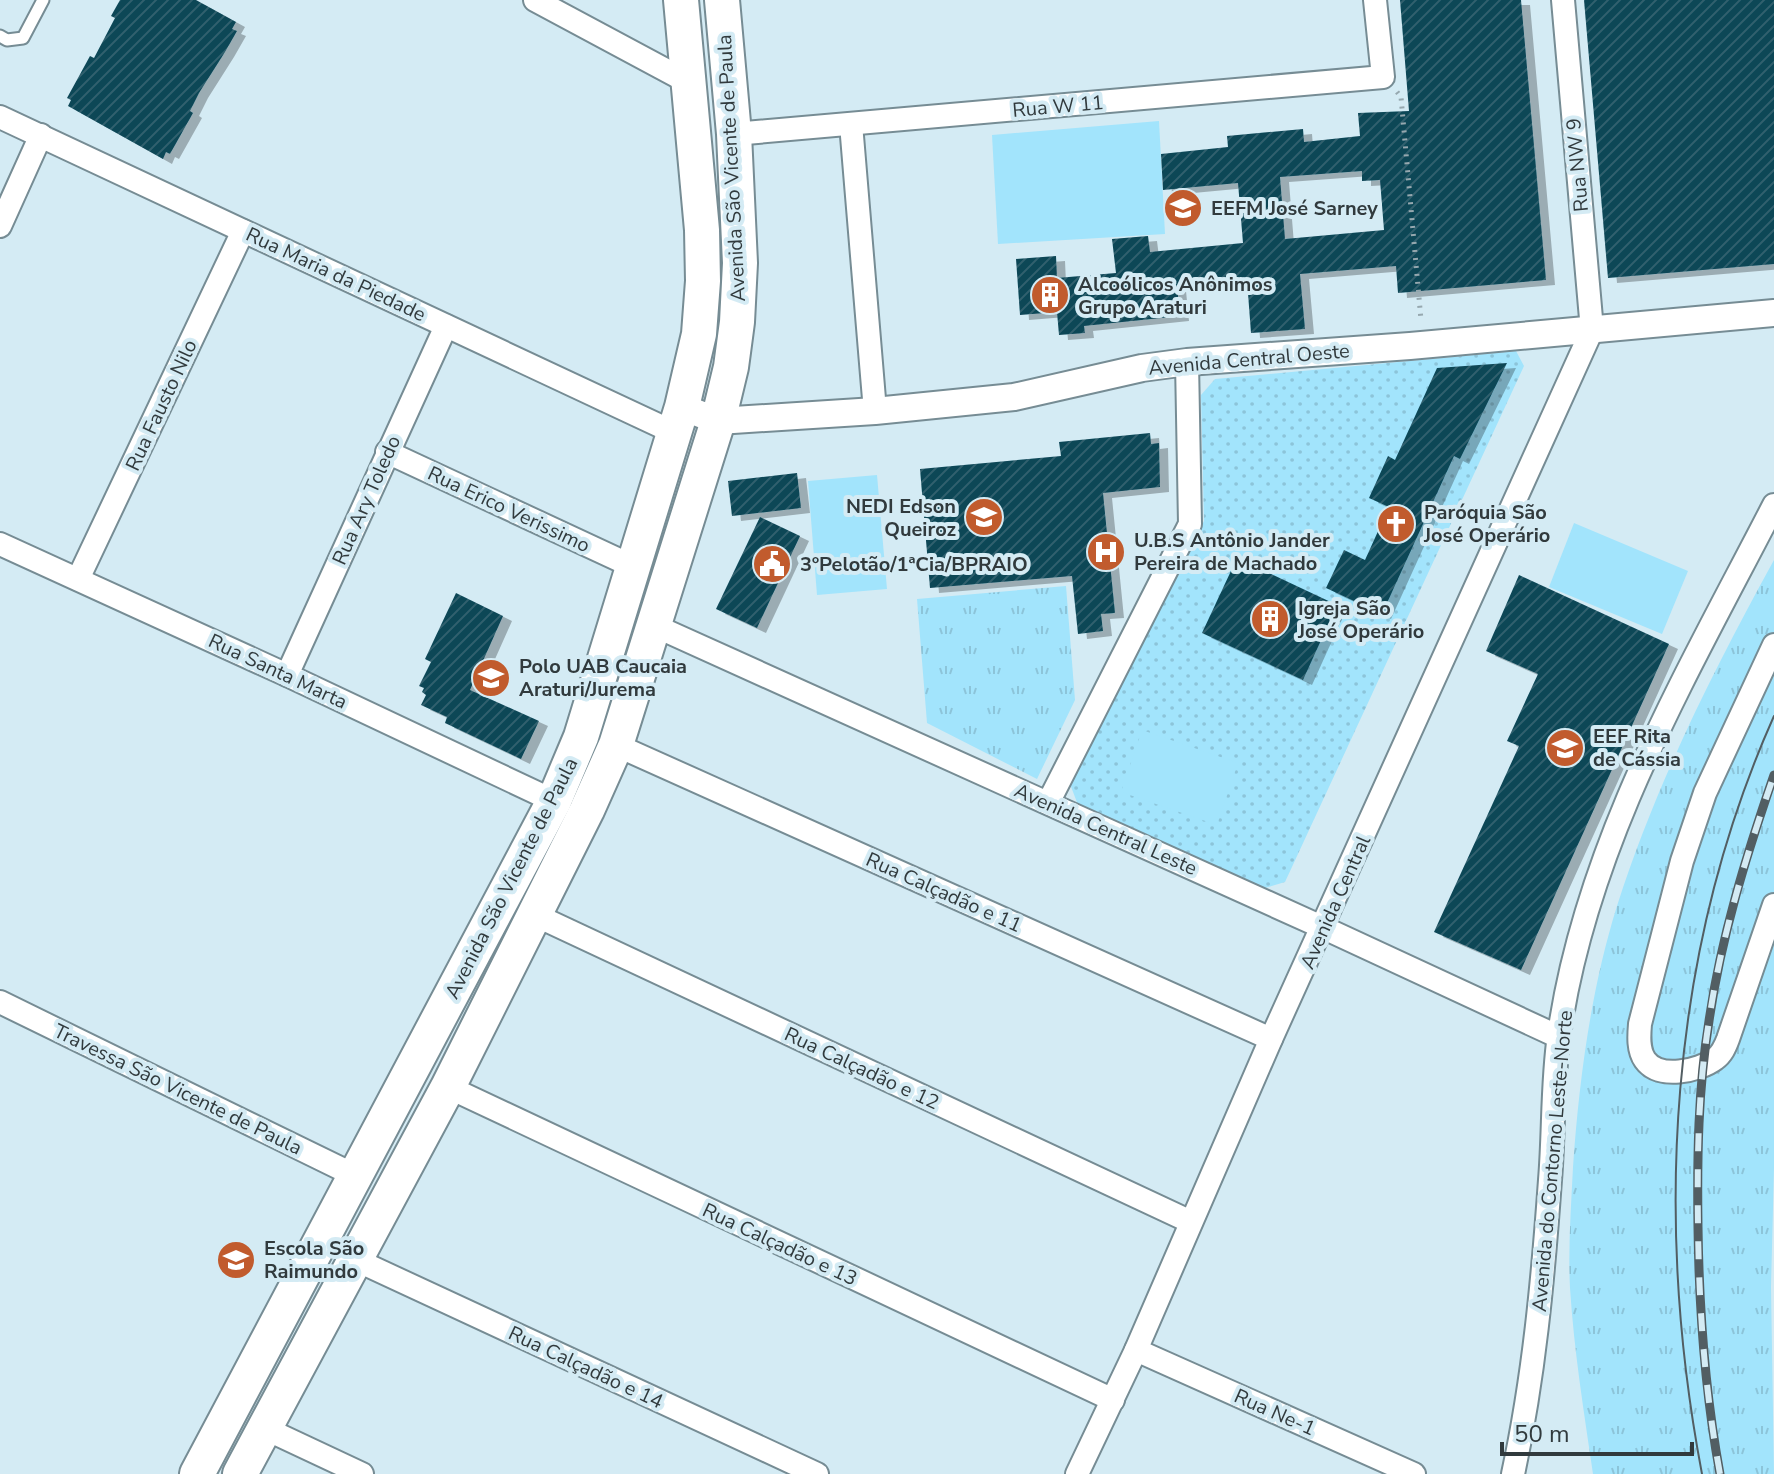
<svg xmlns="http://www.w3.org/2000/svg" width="1774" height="1474" font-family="'Nunito Sans',sans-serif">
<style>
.grass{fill:url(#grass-tufts)}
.park{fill:url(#park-dots)}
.garden{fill:#a2e4fc}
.building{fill:url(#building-hatch);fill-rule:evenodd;filter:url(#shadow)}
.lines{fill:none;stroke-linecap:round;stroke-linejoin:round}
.service-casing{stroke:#768c94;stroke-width:15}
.minor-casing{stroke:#768c94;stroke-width:26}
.tertiary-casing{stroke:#768c94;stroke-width:30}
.primary-casing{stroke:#768c94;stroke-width:38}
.path{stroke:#96a8af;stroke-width:5;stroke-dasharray:2 6;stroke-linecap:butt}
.service{stroke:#fff;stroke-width:11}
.minor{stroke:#fff;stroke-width:22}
.tertiary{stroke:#fff;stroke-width:26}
.primary{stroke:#fff;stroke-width:34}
.tram{stroke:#525e63;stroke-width:2}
.rail-casing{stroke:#525e63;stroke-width:9}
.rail{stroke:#d4ebf4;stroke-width:6;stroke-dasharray:18;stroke-linecap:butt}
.labels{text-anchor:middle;stroke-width:8;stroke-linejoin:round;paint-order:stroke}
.street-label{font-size:20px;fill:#313a3d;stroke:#d4ebf4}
.poi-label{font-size:20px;font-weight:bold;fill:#313a3d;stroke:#d4ebf4;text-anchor:start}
</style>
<defs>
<pattern id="grass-tufts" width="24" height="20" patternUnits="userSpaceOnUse" patternTransform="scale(2)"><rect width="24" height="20" fill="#a2e4fc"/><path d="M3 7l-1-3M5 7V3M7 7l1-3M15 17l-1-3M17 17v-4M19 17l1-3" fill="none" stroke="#8cc4d9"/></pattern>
<pattern id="park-dots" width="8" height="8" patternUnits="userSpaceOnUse" patternTransform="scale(2)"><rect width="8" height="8" fill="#a2e4fc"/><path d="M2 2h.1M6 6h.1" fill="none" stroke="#8cc4d9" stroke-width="1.8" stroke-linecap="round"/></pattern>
<pattern id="building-hatch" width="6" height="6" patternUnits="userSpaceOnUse" patternTransform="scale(2)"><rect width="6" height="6" fill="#0c4657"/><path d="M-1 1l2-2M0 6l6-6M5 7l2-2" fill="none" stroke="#305f6d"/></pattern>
<filter id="shadow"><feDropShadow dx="9" dy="5" stdDeviation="0" flood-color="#0004"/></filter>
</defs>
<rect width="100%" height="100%" fill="#d4ebf4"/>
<!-- grass -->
<g class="grass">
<path d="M1774 560V1168L1771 1287 1774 1474H1593C1584 1412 1574 1351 1570 1288 1568 1248 1571 1208 1573 1167 1579 1080 1591 989 1617 906 1656 784 1713 671 1774 560Z"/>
<polygon points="1066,586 1075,700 1037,779 927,723 917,599"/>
</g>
<!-- park -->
<polygon class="park" points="1516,351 1524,366 1285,882 1265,888 1078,805 1070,784 1204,521 1201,395 1215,379"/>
<!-- garden -->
<g class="garden">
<polygon points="1159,121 1165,234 998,244 992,135"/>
<polygon points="877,475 887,589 817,595 808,481"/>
<polygon points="1574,523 1688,571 1662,634 1549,587"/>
<polygon points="1142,730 1238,763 1217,825 1121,792"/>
</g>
<!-- building -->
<g class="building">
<polygon points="120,0 196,0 236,22 232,29 237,31 225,52 199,93 190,111 193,113 170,154 166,152 163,159 68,106 71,100 67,98 90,56 94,58 115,18 111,16"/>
<path d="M1400 0H1521L1546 280 1398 293 1396 266 1300 274 1305 329 1251 333 1247 280 1177 286 1180 316 1084 326 1085 333 1059 335 1057 312 1020 315 1016 259 1056 256 1057 278 1116 273 1112 239 1148 236 1150 252 1243 243 1238 183 1163 190 1161 154 1228 147 1227 136 1303 129 1304 142 1360 136 1358 113 1409 111ZM1362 171V181L1380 180 1384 230 1285 239 1280 177Z"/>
<polygon points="1584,0 1774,0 1774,264 1608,278"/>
<polygon points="1507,363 1460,459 1454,456 1382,614 1326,588 1344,550 1365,560 1389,507 1369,498 1388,456 1395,460 1437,368"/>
<polygon points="1150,433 1151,444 1159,443 1160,487 1103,493 1115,613 1101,614 1103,631 1078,634 1072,576 930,588 920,469 1061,456 1059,442"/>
<polygon points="797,473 801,508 732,516 728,481"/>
<polygon points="760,517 800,536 757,628 716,609"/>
<polygon points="1237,558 1337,605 1303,680 1202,633"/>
<polygon points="1519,575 1669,644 1521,970 1434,932 1519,746 1507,741 1538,674 1486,651"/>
<polygon points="456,593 503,616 470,690 539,721 521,759 445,723 447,717 421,705 426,695 422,692 424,688 419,686 431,662 425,659"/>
</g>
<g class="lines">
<!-- service casing -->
<g class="service-casing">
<polyline id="service" points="0,36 7,40 23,38 43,0"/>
</g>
<!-- minor casing -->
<g class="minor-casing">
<g id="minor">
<polyline points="535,0 688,82"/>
<polyline points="0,117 673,432"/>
<polyline points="851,124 875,411"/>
<polyline points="734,134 1383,77 1375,0"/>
<polyline points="0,226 41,135"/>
<polyline points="387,452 632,566"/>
<polyline points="0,544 287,675 554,801"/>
<polyline points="78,579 243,231"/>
<polyline points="653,625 1324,928 1559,1037"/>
<path d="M1774 645 1705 793 1682 861 1640 1024C1639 1036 1638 1050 1645 1060 1659 1080 1699 1071 1715 1059 1722 1054 1725 1047 1728 1039L1774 905"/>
<polyline points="287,675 446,326"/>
<polyline points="616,745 1271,1039"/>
<polyline points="1048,803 1190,524 1187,362"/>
<polyline points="533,914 1191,1222"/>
<polyline points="0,1002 356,1176"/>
<polyline points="448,1087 1113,1400"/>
<polyline points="354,1259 817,1474"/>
<polyline points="1136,1350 1414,1474"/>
<polyline points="264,1428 362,1474"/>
<polyline points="1077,1474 1136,1350 1271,1039 1592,330 1563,0"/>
<path d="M1513 1474C1534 1377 1543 1279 1550 1180 1554 1132 1552 1083 1559 1035 1586 844 1687 674 1774 505"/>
</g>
</g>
<!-- tertiary casing -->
<g class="tertiary-casing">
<polyline id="tertiary" points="682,407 718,421 875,411 1014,397 1142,368 1187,362 1410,346 1774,313"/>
</g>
<!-- primary casing -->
<g class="primary-casing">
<g id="primary">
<polyline points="197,1474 554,801 581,737 682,407 699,334 703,281 702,230 681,0"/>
<polyline points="240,1474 448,1087 587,810 616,745 718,421 731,367 737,322 740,263 734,134 722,0"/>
</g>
</g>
<!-- path -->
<polyline class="path" points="1397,92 1401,97 1421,320"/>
<!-- service -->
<use href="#service" class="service"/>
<!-- minor -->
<use href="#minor" class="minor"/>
<!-- tertiary -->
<use href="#tertiary" class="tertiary"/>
<!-- primary -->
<use href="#primary" class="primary"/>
<!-- tram -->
<path class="tram" d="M1702 1474C1654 1221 1668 953 1774 716"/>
<!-- rail casing -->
<g class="rail-casing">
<path id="rail" d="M1720 1474C1705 1392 1699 1310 1698 1227 1697 1158 1698 1089 1709 1021 1721 937 1746 856 1774 775"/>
</g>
<!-- rail -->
<use href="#rail" class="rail"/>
</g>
<!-- icons -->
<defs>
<g id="school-disc" transform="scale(2)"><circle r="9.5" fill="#c15b2d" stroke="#d4ebf4"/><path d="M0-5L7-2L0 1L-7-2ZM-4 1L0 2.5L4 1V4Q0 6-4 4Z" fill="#fff"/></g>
<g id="building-disc" transform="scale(2)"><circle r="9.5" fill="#c15b2d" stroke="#d4ebf4"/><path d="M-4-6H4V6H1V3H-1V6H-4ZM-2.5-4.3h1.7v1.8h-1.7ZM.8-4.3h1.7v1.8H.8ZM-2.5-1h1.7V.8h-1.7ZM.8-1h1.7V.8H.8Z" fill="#fff"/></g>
<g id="church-disc" transform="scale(2)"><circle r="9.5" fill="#c15b2d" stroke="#d4ebf4"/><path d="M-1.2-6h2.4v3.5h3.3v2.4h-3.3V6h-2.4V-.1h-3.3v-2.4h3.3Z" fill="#fff"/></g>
<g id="hospital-disc" transform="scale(2)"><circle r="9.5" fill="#c15b2d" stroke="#d4ebf4"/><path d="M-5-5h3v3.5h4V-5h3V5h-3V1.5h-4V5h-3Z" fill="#fff"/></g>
<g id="civic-disc" transform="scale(2)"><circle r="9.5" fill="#c15b2d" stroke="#d4ebf4"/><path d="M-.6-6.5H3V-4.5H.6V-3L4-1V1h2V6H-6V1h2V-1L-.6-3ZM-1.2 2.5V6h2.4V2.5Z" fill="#fff"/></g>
<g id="university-disc" transform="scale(2)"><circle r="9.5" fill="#c15b2d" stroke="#d4ebf4"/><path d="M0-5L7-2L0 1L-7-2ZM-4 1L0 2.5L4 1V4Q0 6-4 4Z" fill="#fff"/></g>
</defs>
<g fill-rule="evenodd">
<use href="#school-disc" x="1183" y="208"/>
<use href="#building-disc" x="1050" y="295"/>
<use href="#school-disc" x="984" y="517"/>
<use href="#church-disc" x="1396" y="524"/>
<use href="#hospital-disc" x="1106" y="552"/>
<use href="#civic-disc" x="772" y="564"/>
<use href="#building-disc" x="1270" y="619"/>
<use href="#university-disc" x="491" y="678"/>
<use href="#school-disc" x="1565" y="748"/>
<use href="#school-disc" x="236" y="1260"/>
</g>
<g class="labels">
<!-- street labels -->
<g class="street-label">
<text transform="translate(1058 106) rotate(-5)" y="7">Rua W 11</text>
<text transform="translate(1577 165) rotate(-95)" y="7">Rua NW 9</text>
<text transform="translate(731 168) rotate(-93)" y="7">Avenida São Vicente de Paula</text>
<text transform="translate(336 274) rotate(25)" y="7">Rua Maria da Piedade</text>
<text transform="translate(1249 359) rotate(-5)" y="7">Avenida Central Oeste</text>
<text transform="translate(161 405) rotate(-65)" y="7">Rua Fausto Nilo</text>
<text transform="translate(366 500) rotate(-66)" y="7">Rua Ary Toledo</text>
<text transform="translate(509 509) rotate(25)" y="7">Rua Erico Verissimo</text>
<text transform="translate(278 671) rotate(25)" y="7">Rua Santa Marta</text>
<text transform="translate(1106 829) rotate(24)" y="7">Avenida Central Leste</text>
<text transform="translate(511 878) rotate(-63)" y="7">Avenida São Vicente de Paula</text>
<text transform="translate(944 892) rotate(24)" y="7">Rua Calçadão e 11</text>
<text transform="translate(1335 902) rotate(-66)" y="7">Avenida Central</text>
<text transform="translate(862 1068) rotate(25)" y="7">Rua Calçadão e 12</text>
<text transform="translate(178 1089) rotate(26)" y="7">Travessa São Vicente de Paula</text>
<text transform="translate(1552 1161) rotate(-85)" y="7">Avenida do Contorno Leste-Norte</text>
<text transform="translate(780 1244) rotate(25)" y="7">Rua Calçadão e 13</text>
<text transform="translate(586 1367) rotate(25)" y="7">Rua Calçadão e 14</text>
<text transform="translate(1275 1412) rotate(24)" y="7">Rua Ne-1</text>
</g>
<!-- poi labels -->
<g class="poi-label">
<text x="1211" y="215">EEFM José Sarney</text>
<text x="1078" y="291">Alcoólicos Anônimos<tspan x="1078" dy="23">Grupo Araturi</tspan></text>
<text x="956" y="513" text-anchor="end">NEDI Edson<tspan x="956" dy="23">Queiroz</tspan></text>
<text x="1424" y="519">Paróquia São<tspan x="1424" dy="23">José Operário</tspan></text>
<text x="1134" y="547">U.B.S Antônio Jander<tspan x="1134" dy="23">Pereira de Machado</tspan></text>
<text x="800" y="571">3ºPelotão/1ªCia/BPRAIO</text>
<text x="1298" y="615">Igreja São<tspan x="1298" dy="23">José Operário</tspan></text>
<text x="519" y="673">Polo UAB Caucaia<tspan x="519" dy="23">Araturi/Jurema</tspan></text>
<text x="1593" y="743">EEF Rita<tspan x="1593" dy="23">de Cássia</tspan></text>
<text x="264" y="1255">Escola São<tspan x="264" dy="23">Raimundo</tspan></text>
</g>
</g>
<!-- scale -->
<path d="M1502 1442v12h190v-12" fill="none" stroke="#313a3d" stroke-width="4"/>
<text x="1514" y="1442" font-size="24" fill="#313a3d" stroke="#d4ebf4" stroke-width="6" paint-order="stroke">50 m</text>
</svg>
